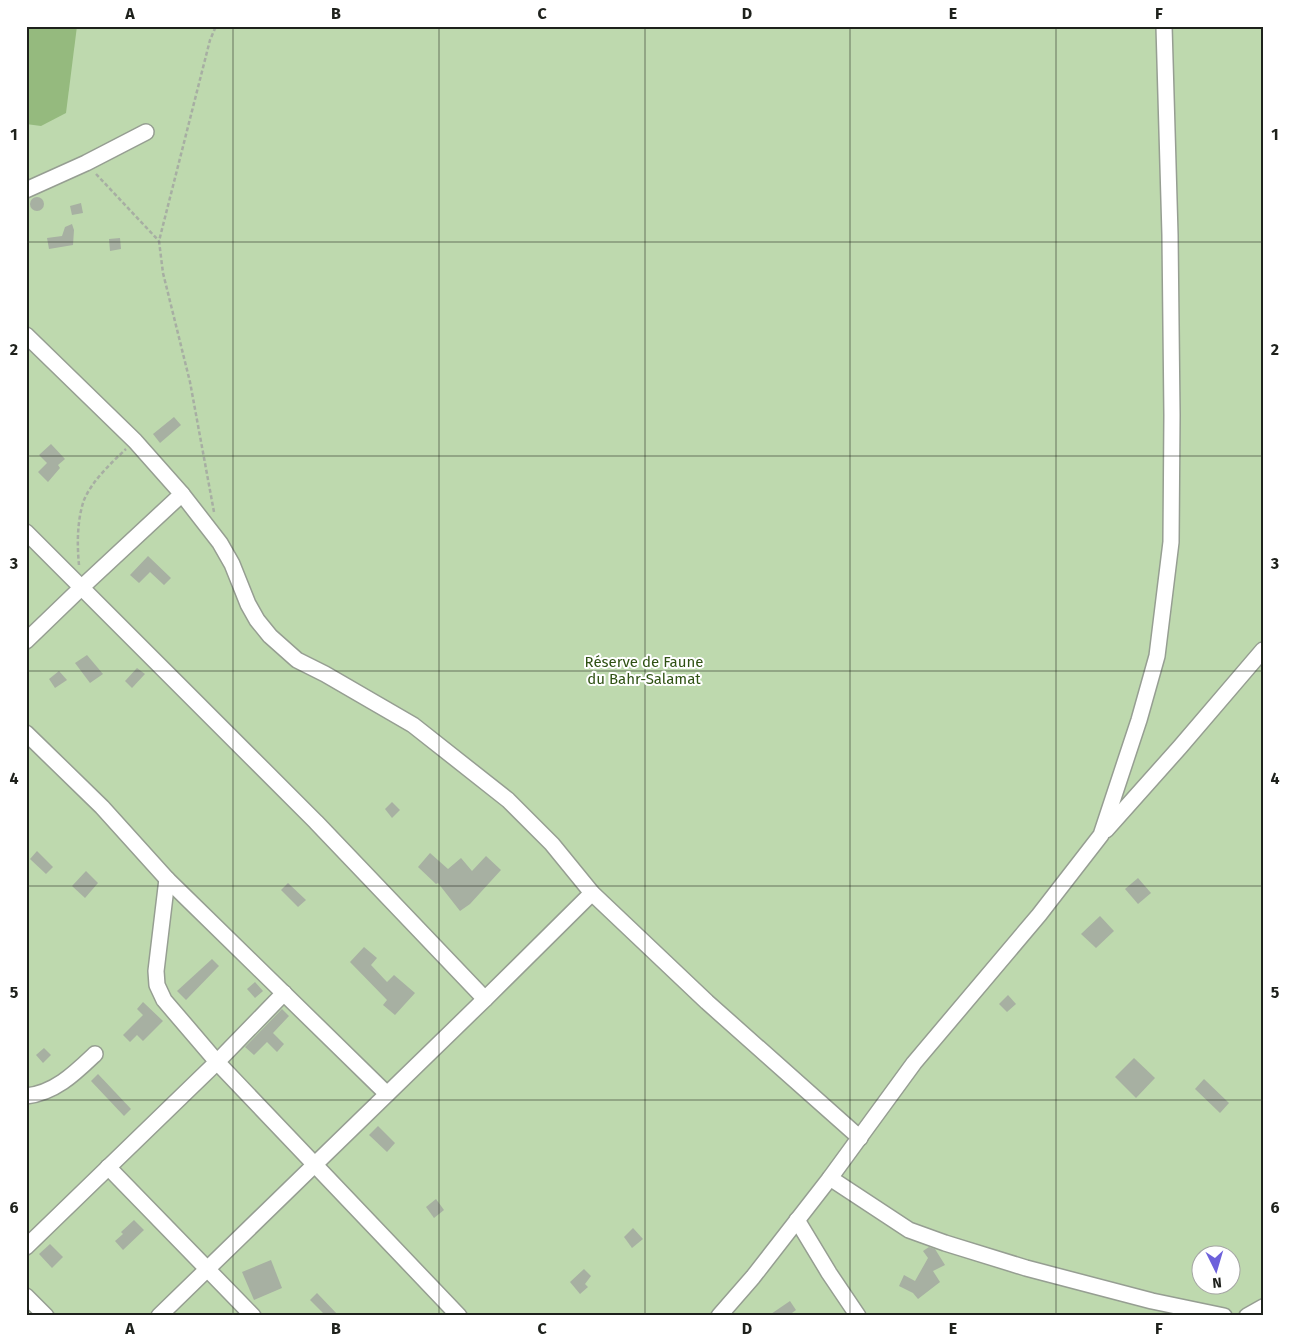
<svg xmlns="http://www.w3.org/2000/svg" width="1289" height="1342" font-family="'Fira Sans',sans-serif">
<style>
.green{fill:#bed9ae;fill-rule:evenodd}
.water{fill:#95ba7e}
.building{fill:#a7b0a2}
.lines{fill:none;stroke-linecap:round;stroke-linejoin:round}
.minor-casing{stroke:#969e92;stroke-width:18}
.path{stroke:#a7aea3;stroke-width:2.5;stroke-dasharray:4 2.5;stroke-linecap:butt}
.minor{stroke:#fff;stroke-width:15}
.grid{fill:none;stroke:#1e211c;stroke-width:1;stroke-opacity:0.55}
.labels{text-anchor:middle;stroke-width:4;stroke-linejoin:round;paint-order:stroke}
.park-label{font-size:15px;fill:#2f5113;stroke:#fff}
.neatline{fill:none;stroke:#1e211c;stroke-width:2}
.grid-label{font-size:16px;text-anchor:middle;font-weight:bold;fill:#1e211c}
</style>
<rect width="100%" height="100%" fill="#e2ebdd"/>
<!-- green -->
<path class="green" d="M26 26H1263V1316H26ZM1202 1254H1232V1284H1202Z"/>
<!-- water -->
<polygon class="water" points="26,26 77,26 66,113 41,126 26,124"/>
<!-- building -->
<g class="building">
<circle cx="37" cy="204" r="7"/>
<polygon points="81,203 83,213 72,215 70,206"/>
<polygon points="72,224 74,230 73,245 49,249 47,238 62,236 65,227"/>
<polygon points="120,238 121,249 110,251 109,239"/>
<polygon points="174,417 181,425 160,443 153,434"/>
<polygon points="51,444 65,459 58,465 60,468 48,482 38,472 47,463 39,455"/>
<polygon points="148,556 171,578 164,585 150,572 139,583 130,575"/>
<polygon points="87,655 103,674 90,683 75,663"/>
<polygon points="137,668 145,674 132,688 125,681"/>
<polygon points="59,671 67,680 55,688 49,679"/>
<polygon points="392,802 400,810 392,818 385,809"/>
<polygon points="37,851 53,867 46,874 30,859"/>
<polygon points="430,853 448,869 461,858 472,871 486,856 501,870 470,904 460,911 438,883 436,884 418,867"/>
<polygon points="86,871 98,883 85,898 72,886"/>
<polygon points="1138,878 1151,893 1138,904 1125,889"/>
<polygon points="288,883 306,900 298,907 281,890"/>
<polygon points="1100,916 1114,931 1096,948 1081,934"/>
<polygon points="364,947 377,958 371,965 387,982 394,975 415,993 395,1015 383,1005 387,1000 350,962"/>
<polygon points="212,959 219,966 186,1000 177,991"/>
<polygon points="255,982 263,991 255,998 247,989"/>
<polygon points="1008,995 1016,1004 1007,1012 999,1004"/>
<polygon points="143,1002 163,1021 143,1041 137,1035 130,1042 123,1035 143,1015 137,1009"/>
<polygon points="282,1009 289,1016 273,1033 284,1044 277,1052 267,1042 254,1055 245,1047"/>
<polygon points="44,1048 51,1055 43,1063 36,1055"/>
<polygon points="1134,1058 1155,1078 1136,1098 1115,1077"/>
<polygon points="98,1074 131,1109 124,1116 91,1081"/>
<polygon points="1204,1079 1229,1103 1220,1113 1195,1089"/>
<polygon points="378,1126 395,1143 387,1152 369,1135"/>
<polygon points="436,1199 444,1210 434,1218 426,1207"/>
<polygon points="134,1220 144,1230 123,1250 115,1241 123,1234 121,1232"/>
<polygon points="633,1228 643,1239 632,1248 624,1237"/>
<polygon points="50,1244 63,1257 52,1268 39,1254"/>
<polygon points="929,1247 935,1249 945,1265 933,1271 940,1282 918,1299 913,1293 899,1286 904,1275 915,1281 928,1258 923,1251"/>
<polygon points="271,1260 282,1288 254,1300 242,1272"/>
<polygon points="584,1269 591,1276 585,1284 588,1287 580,1294 570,1282"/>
<polygon points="317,1293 339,1316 326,1316 310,1300"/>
<polygon points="790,1301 796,1310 788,1316 768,1316"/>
</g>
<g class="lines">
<!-- minor casing -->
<g class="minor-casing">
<g id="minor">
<polyline points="26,190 86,163 146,132"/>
<polyline points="26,335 135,441 182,494 82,587 26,641"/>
<polyline points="182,494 220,543 232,564 248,604 257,620 270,636 297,660 325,674 413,725 508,800 552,844 592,893 707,1002 860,1138"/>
<polyline points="26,532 316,822 485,999"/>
<polyline points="26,733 102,807 167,879 387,1094"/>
<polyline points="1106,830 1180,747 1263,650"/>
<polyline points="167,879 156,971 157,985 164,1000 217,1062 459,1316"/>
<path d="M26 1096C55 1093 75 1073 95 1054"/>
<polyline points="108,1167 253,1316"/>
<polyline points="830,1178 909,1230 945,1243 1026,1268 1152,1301 1224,1316"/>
<polyline points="797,1220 829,1273 858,1316"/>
<polyline points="26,1247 217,1062 284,993"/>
<polyline points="26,1296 46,1316"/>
<polyline points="159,1316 485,999 592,893"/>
<polyline points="719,1316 753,1277 830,1178 914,1063 1039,915 1101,835 1139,720 1157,656 1171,542 1172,415 1170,235 1164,26"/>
<polyline points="1247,1316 1263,1307"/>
</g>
</g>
<!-- path -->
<g class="path">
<polyline points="96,174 159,241"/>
<polyline points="214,512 190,382 163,273 159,241 210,40 216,26"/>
<path d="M79 565C77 545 77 520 84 500 92 481 111 463 126 449"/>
</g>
<!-- minor -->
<use href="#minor" class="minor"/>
</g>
<!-- grid -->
<path class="grid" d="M233 26V1316M439 26V1316M645 26V1316M850 26V1316M1056 26V1316M26 242H1263M26 456H1263M26 671H1263M26 886H1263M26 1100H1263"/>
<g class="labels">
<!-- park labels -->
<g class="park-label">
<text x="644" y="667">Réserve de Faune<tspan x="644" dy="17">du Bahr-Salamat</tspan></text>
</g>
</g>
<!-- border -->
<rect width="1289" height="1342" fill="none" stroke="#ffffff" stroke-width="55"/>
<!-- north arrow -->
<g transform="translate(1216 1270) rotate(175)"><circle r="24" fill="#ffffff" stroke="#a5a6a4"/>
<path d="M0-4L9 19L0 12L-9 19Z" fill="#6d61db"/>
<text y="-8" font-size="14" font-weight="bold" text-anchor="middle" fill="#1e211c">N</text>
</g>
<rect x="28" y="28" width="1234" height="1286" class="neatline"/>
<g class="grid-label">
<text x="130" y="19">A</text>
<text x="336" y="19">B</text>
<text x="542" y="19">C</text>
<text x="747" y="19">D</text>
<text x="953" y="19">E</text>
<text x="1159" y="19">F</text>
<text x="14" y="140">1</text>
<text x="1275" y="140">1</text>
<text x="14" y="355">2</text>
<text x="1275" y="355">2</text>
<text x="14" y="569">3</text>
<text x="1275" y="569">3</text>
<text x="14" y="784">4</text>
<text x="1275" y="784">4</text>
<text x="14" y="998">5</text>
<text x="1275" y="998">5</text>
<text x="14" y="1213">6</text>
<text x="1275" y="1213">6</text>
<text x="130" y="1334">A</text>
<text x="336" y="1334">B</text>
<text x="542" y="1334">C</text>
<text x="747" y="1334">D</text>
<text x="953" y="1334">E</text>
<text x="1159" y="1334">F</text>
</g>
</svg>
